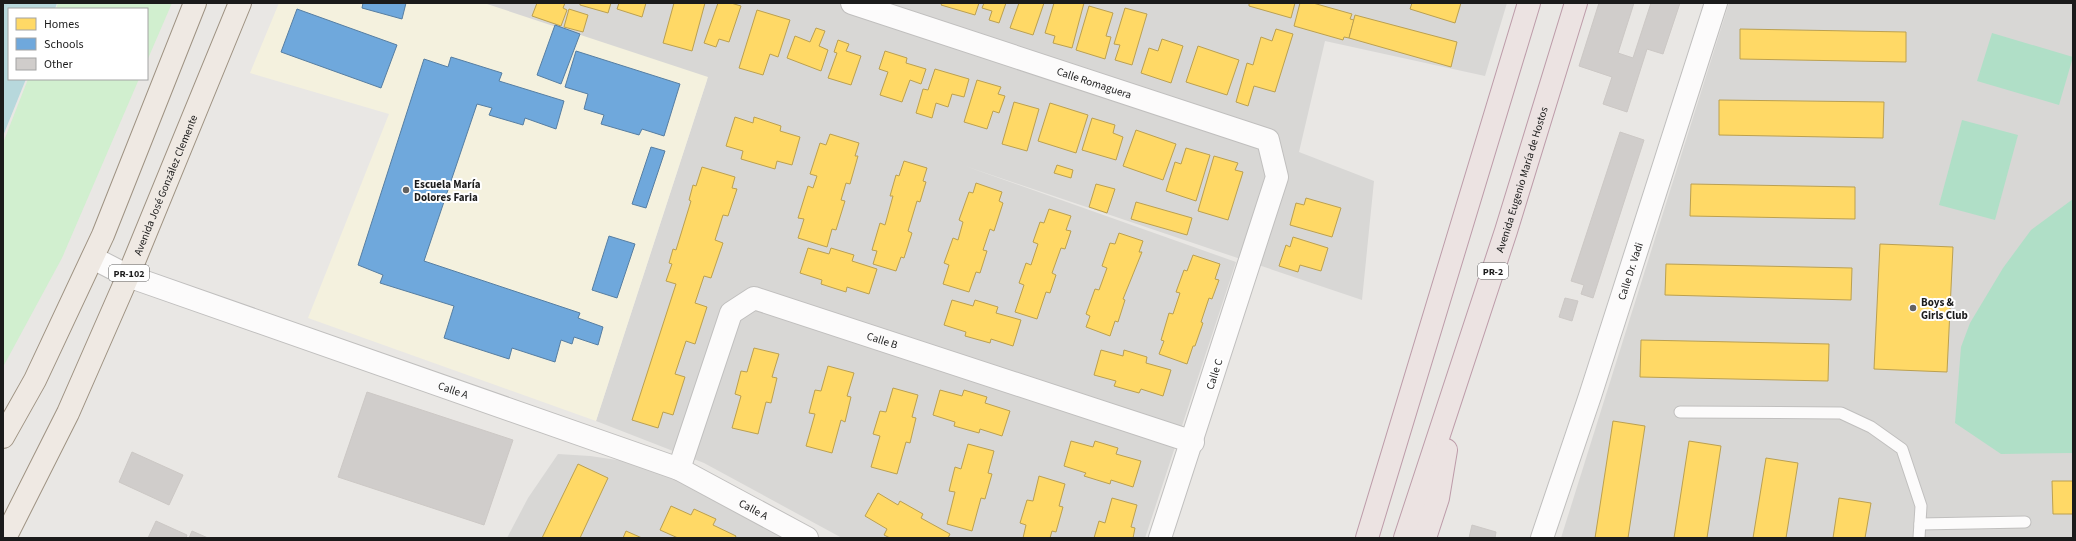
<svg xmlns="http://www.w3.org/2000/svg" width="2076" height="541" font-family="'Source Sans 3',sans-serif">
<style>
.residential{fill:#d8d7d5}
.education{fill:#f4f1de}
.park{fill:#d1efcf}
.pitch{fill:#b0dfc7}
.water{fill:#b7d8dc}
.homes{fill:#ffd966;stroke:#bba050}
.schools{fill:#6fa8dc;stroke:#567ea2}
.building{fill:#d0cdcb;stroke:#ccc8c5}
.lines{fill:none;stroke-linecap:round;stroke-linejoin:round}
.service-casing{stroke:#c0bfbe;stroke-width:13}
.minor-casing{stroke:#c0bfbe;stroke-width:24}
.primary-casing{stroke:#9e9282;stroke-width:24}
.trunk-casing{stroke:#bd9ca9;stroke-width:24}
.service{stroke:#fcfbfb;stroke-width:11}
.minor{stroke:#fcfbfb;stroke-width:22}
.primary{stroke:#efe9e3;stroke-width:22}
.trunk{stroke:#ece3e2;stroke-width:22}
.poi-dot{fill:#636261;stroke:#fff;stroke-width:1.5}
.labels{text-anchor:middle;stroke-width:4;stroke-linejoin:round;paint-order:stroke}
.shield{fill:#fff;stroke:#5f5f5f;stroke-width:1}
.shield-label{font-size:10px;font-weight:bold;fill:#1b1b1b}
.street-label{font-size:11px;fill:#1b1b1b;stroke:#fff}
.poi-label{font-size:11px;font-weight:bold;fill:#1b1b1b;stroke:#fff;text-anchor:start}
</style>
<rect width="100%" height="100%" fill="#e9e7e4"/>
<!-- residential -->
<g class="residential">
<polygon points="480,3 1507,3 1485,76 1325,41 1299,152 1374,181 1362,300 965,166 1236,262 1145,538 842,538 704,463 596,421 707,80"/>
<polygon points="1729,3 2073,3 2073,538 1561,538"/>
<polygon points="558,454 590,456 679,469 791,538 507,538 528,498"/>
</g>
<!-- education -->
<polygon class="education" points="279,3 484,3 708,77 596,421 308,318 389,114 250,73"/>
<!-- park -->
<g class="park">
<polygon points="58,3 172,3 147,61 147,9 56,9"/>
<polygon points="28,79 139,79 62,258 3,367 3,143"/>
</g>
<!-- pitch -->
<g class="pitch">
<polygon points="1992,33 2073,57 2059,105 1977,81"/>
<polygon points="1962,120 2018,135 1995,220 1939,205"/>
<polygon points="2073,199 2073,453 2001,454 1955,423 1961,347 1970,323 2003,268 2031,230"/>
</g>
<!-- water -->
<polygon class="water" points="3,3 57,3 55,9 9,9 9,79 26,79 3,136"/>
<!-- homes -->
<g class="homes">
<polygon points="537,3 565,3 563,8 567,10 561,26 532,16"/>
<polygon points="580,3 611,3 608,13 580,5"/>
<polygon points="619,3 646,3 642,17 617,9"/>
<polygon points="674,3 705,3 692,51 663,43"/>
<polygon points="718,3 731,3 741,6 729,42 719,39 716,47 704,43"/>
<polygon points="942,3 979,3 975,15 941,5"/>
<polygon points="984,3 1006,3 999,23 989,20 992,11 982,8"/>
<polygon points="1019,3 1044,3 1033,35 1010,28"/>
<polygon points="1054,3 1084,3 1072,48 1053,43 1055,36 1045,33"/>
<polygon points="1249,3 1295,3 1291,18 1249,6"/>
<polygon points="1300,3 1313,3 1352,14 1350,19 1354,20 1349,38 1344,37 1343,40 1294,26"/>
<polygon points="1412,3 1461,3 1455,23 1410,9"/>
<polygon points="1089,6 1113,13 1106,36 1111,37 1105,59 1076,50"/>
<polygon points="1125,8 1147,14 1132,65 1115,60 1120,45 1114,44"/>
<polygon points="569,9 588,15 583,32 564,27"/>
<polygon points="757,10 790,20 778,57 770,54 763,75 739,68"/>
<polygon points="1355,15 1457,42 1451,67 1349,38"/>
<polygon points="816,28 825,31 819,46 828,50 821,71 787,58 795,36 810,42"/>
<polygon points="1276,29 1293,34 1275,92 1254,86 1248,106 1236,102 1247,63 1253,65 1261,37 1272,41"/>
<polygon points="1740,29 1906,32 1906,62 1740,59"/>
<polygon points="1162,39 1183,46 1171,83 1141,73 1149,48 1158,51"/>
<polygon points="838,40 849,44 846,51 861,56 851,85 828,78 837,53 834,52"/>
<polygon points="1198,46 1239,60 1227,95 1186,82"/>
<polygon points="885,51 907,58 906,63 926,69 921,84 910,80 902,102 880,95 888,72 879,69"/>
<polygon points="935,69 969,79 964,97 952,94 948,107 936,103 932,118 916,113 923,89 928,90"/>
<polygon points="977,80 1001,87 998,94 1005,96 999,113 993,111 987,129 964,122"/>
<polygon points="1719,100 1884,102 1883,138 1719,135"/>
<polygon points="1014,102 1039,109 1027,151 1002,144"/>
<polygon points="1050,103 1088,115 1076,153 1038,141"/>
<polygon points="735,117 753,123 754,117 781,126 780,131 800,137 792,165 777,161 775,169 741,159 743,151 726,146"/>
<polygon points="1092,118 1115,125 1113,133 1123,137 1116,160 1082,150"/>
<polygon points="1136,130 1176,144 1163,180 1123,166"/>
<polygon points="830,134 859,143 855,156 858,156 850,184 846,183 841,200 845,201 836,230 832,229 827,247 798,238 804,219 798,218 808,186 813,188 817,176 810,174 820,143 826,145"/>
<polygon points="1186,148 1210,155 1196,201 1166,191 1175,162 1181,164"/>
<polygon points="1214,156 1238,163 1235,170 1243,172 1228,220 1198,211"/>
<polygon points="904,161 927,168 923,181 926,182 920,202 917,201 908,231 912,233 904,258 901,257 896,271 873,264 877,251 872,250 880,223 885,225 893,196 890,196 896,175 899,176"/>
<polygon points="1057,165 1073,170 1071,178 1054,173"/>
<polygon points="702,167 735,177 732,188 737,189 728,216 723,215 715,240 723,243 711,278 704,276 695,303 707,307 695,344 686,341 675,374 685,377 673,415 663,412 658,428 632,420 676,284 666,281 672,264 669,263 673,249 676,250 691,201 689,200 693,185 696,186"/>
<polygon points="976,183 1002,192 999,201 1003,203 994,231 990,229 983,250 987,251 980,273 976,272 969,292 943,284 949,265 944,263 953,238 958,240 963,222 959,220 969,192 973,193"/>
<polygon points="1096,184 1115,189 1107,213 1089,207"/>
<polygon points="1691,184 1855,187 1855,219 1690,216"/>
<polygon points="1306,198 1341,208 1332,237 1290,225 1296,203 1304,205"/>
<polygon points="1136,202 1192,218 1187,235 1131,219"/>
<polygon points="1049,209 1071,216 1066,230 1071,231 1065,249 1061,248 1052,273 1056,275 1050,293 1046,292 1037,319 1015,312 1024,285 1019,283 1026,263 1031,265 1038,244 1033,242 1040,222 1044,223"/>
<polygon points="1119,233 1143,241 1139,252 1142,252 1123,299 1125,300 1118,322 1115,321 1110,336 1086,327 1090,316 1086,314 1095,289 1099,290 1107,268 1102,266 1110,243 1115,244"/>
<polygon points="1293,237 1328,248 1321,271 1300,265 1298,272 1279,266 1286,245 1290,247"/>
<polygon points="1880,244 1953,247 1947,372 1874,369"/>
<polygon points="808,248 829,254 831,248 854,255 852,261 877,269 869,294 847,287 846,292 821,284 822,280 800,273"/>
<polygon points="1193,255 1220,264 1215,279 1219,280 1212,299 1209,298 1201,322 1203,323 1195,346 1193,346 1187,364 1159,354 1164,341 1161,340 1169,313 1173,314 1180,293 1176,292 1184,270 1187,271"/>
<polygon points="1666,264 1852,268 1851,300 1665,295"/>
<polygon points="952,300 973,306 975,300 998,307 996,313 1021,320 1013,346 991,339 990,343 965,336 966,332 944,325"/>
<polygon points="1641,340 1829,344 1828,381 1640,377"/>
<polygon points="754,348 779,354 772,377 777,378 771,403 766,402 758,434 732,428 741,396 735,394 741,371 747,372"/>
<polygon points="1101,350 1123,356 1124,350 1147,357 1146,363 1171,370 1163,396 1141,389 1139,393 1114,386 1116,381 1094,375"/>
<polygon points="828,366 854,373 847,396 851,397 845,422 841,420 832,453 806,446 815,414 809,413 815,390 821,391"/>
<polygon points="893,388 918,395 912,417 916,418 910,443 906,442 897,474 871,467 880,436 873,434 880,411 886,412"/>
<polygon points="940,390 962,396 964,390 987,397 985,403 1010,411 1002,436 980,429 979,433 954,426 955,422 933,415"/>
<polygon points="1613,421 1645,426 1628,538 1595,538"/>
<polygon points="1071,441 1093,447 1095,441 1118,448 1116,454 1141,461 1133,487 1111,480 1110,484 1084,476 1086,473 1064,466"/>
<polygon points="1689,441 1721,446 1707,538 1674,538"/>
<polygon points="968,444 994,451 988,473 992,474 985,499 981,498 972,531 947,524 955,492 949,491 955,467 961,469"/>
<polygon points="1766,458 1798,463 1786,538 1753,538"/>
<polygon points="578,464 608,478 580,538 542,538"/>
<polygon points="1039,476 1065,484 1059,506 1063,507 1056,532 1052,531 1050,538 1023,538 1026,525 1020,523 1027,500 1033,501"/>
<polygon points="2052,481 2073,481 2073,514 2053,514"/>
<polygon points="878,493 898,505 900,501 923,514 921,518 950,534 948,538 890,538 884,535 887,529 865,516"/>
<polygon points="1112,498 1137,505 1131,527 1135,528 1133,538 1094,538 1099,521 1105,523"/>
<polygon points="1839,498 1871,503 1865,538 1833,538"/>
<polygon points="671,506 691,515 694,509 716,519 713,525 736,536 735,538 678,538 660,530"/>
<polygon points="626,531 642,538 623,538"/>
</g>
<!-- schools -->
<g class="schools">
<polygon points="363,3 406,3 402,19 362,8"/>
<polygon points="297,9 397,45 381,88 281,52"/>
<polygon points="555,25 580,34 561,84 537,75"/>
<polygon points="576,51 680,84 664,136 642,129 639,135 601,124 604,115 584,109 588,94 565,87"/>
<polygon points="451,57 502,73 499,81 564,101 556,129 525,118 523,125 489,115 492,108 477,104 424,261 580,313 578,318 603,327 598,345 574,337 572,344 561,340 555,362 512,348 509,359 444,338 454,306 380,283 383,275 358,265 424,59 448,67"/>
<polygon points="651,147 665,151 646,208 632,204"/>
<polygon points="609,236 635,244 617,298 592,290"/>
</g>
<!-- building -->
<g class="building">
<polygon points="1599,3 1634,3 1618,53 1633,58 1651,3 1680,3 1663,54 1647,49 1627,112 1603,104 1612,77 1579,66"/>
<polygon points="1620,132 1644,140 1593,298 1581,294 1584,285 1571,281"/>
<polygon points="1565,298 1578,301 1572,321 1559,317"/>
<polygon points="367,392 513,440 484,525 338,477"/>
<polygon points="132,452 183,475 169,505 119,482"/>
<polygon points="156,521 187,535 186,538 148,538"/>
<polygon points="1472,525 1496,532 1495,538 1469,538"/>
<polygon points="192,531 208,538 189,538"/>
</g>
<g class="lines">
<!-- service casing -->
<g class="service-casing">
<g id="service">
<polyline points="1680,412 1841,413 1871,427 1902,449 1921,506 1919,538"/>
<polyline points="1920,524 2025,522"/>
</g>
</g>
<!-- minor casing -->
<g class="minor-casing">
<g id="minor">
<path id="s1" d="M852 3 1268 140 1277 177 1160 538"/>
<path id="s2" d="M93 258 128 276 679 469 807 538"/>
<path id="s3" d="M679 469 731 313 754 298 1193 442"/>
<path id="s4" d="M1542 538 1590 396 1716 3"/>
</g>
</g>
<!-- primary casing -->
<g class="primary-casing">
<g id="primary">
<polyline points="3,437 35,380 103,235 195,3"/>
<path id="s5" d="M5 538 68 413 128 276 240 3"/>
</g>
</g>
<!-- trunk casing -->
<g class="trunk-casing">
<g id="trunk">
<polyline points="1367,538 1529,3"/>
<path id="s6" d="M1405 538 1506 231 1576 3"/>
<polyline points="1425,538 1438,498 1446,450"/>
</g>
</g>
<!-- service -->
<use href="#service" class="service"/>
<!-- minor -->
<use href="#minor" class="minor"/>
<!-- primary -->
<use href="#primary" class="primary"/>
<!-- trunk -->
<use href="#trunk" class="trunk"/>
</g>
<!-- markers -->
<g class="poi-dot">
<circle cx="406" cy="190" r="4"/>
<circle cx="1913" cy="308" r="4"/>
</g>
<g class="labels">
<!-- shield labels -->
<g class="shield">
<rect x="1478" y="263" width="30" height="16" rx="3"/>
<rect x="109" y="265" width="40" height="16" rx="3"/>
</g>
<g class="shield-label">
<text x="1493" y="275">PR-2</text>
<text x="129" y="277">PR-102</text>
</g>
<!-- street labels -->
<g class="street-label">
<text dy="4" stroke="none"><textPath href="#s1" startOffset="255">Calle Romaguera</textPath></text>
<text dy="4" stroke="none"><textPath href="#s6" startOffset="377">Avenida Eugenio María de Hostos</textPath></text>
<text dy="4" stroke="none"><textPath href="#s5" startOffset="388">Avenida José González Clemente</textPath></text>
<text dy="4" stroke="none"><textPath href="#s4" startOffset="281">Calle Dr. Vadi</textPath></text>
<text dy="4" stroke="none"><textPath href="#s3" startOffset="327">Calle B</textPath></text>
<text transform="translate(1214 374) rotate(-72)" y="4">Calle C</text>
<text dy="4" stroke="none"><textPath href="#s2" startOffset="384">Calle A</textPath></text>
<text dy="4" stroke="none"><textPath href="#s2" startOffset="708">Calle A</textPath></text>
</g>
<!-- poi labels -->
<g class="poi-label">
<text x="414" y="188">Escuela María<tspan x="414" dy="13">Dolores Faria</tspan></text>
<text x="1921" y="306">Boys &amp;<tspan x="1921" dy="13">Girls Club</tspan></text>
</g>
</g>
<!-- border -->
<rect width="2076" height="541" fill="none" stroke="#1b1b1b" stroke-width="8"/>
<!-- legend -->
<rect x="8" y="8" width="140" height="72" fill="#ffffff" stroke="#a4a4a4"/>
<rect x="16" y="18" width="20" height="12" fill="#ffd966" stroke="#a4a4a4"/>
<text x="44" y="28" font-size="12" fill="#1b1b1b">Homes</text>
<rect x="16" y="38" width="20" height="12" fill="#6fa8dc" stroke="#a4a4a4"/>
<text x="44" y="48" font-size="12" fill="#1b1b1b">Schools</text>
<rect x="16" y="58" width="20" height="12" fill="#d0cdcb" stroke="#a4a4a4"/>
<text x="44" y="68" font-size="12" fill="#1b1b1b">Other</text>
</svg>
